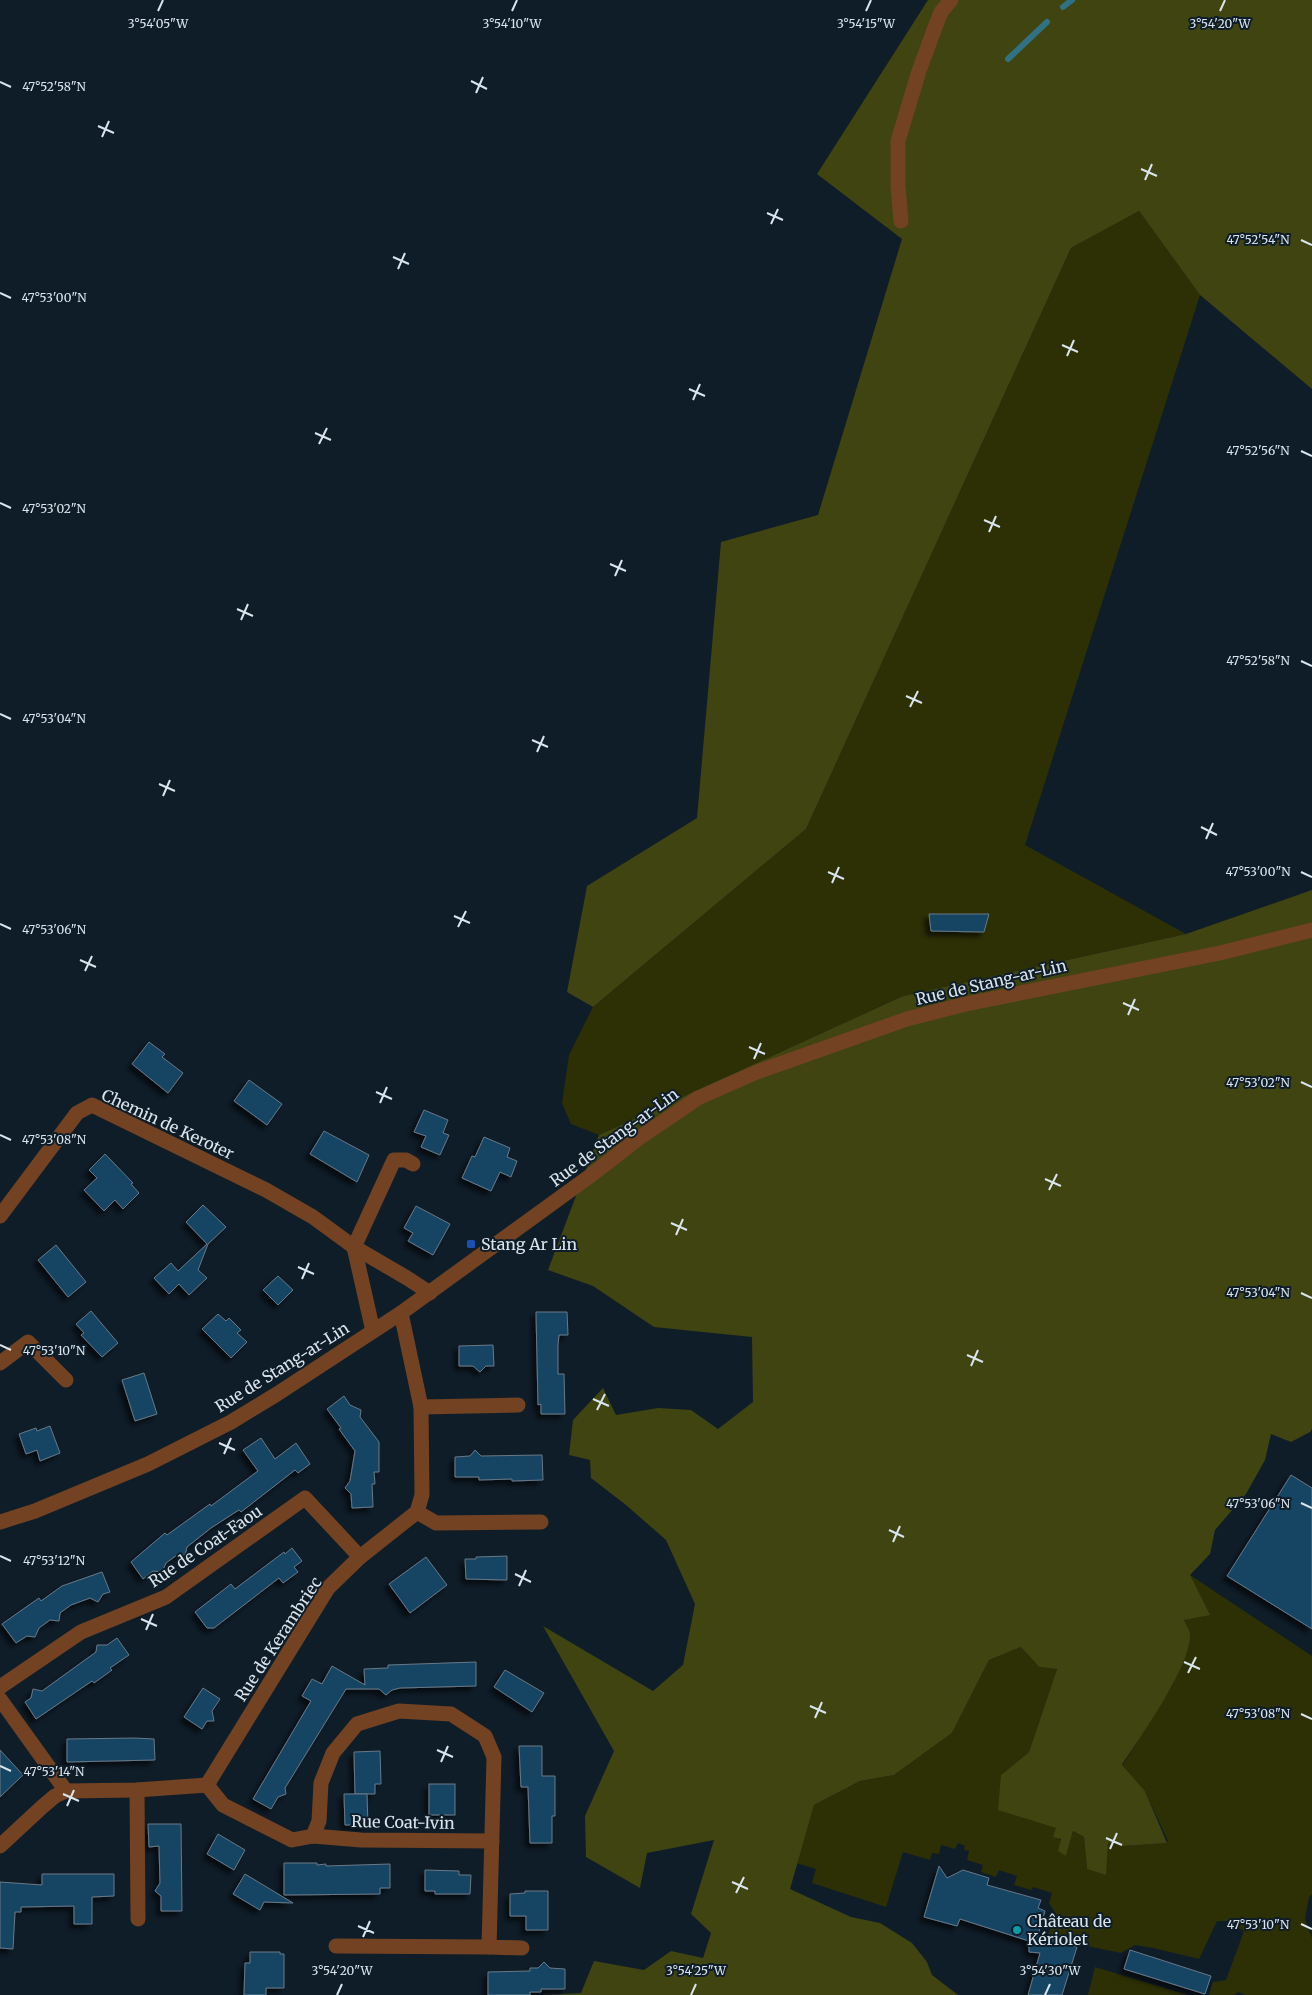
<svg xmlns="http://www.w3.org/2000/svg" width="1312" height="1995" font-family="Merriweather,serif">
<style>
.green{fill:#2c3004}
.forest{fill:#3f4411}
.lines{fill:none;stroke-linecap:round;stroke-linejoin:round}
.stream{stroke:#307284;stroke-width:6}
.building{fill:#194464;stroke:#677886;filter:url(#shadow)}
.street{stroke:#724222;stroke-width:15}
.ticks{fill:none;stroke:#dae4ec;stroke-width:2}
.transit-dot{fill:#1a4fb4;stroke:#0f1d29;stroke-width:2}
.culture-dot{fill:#0f9aa8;stroke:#0f1d29;stroke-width:2}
.labels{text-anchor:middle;stroke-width:4;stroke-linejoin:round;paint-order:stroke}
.street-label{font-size:16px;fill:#dae4ec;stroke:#0f1d29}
.poi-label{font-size:16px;fill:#dae4ec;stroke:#0f1d29;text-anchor:start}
.ticks-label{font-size:12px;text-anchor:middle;fill:#dae4ec;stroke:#0f1d29;stroke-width:4;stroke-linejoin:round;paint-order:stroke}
</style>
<defs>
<filter id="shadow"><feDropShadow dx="-4.5" dy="4.5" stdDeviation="2.5" flood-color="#0009"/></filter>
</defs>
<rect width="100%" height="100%" fill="#0f1d29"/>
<!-- green -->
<g class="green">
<polygon points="1139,211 1200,295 1025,845 1186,934 903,996 599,1135 571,1124 562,1103 569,1055 593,1007 806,829 1071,248"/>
<polygon points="1190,1575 1312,1656 1312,1894 1309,1897 1305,1919 1312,1938 1312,1995 1245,1995 1238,1992 1234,1995 1209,1995 1213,1982 1226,1980 1244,1931 1228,1923 1228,1921 1217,1921 1199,1959 1153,1948 1135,1945 1121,1953 1087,1946 1048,1934 1056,1914 1049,1903 1052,1893 1033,1887 1031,1890 1014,1885 1017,1876 999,1870 996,1877 981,1872 983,1865 967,1860 969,1851 964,1850 965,1846 958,1843 955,1849 941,1845 939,1854 932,1853 930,1860 903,1852 886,1907 812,1883 816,1869 796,1863 814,1805 860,1781 894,1775 952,1733 989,1660 1021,1647 1039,1667 1057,1669 1029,1752 1001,1775 1056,1828 1066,1856 1073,1831 1084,1837 1087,1869 1108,1842 1122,1846 1166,1843 1168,1841 1145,1791 1122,1766 1173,1685 1188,1648 1190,1633 1184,1620"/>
<polygon points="1095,1967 1188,1995 1088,1995"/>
</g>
<!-- forest -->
<g class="forest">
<polygon points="928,0 1312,0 1312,389 1200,295 1139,211 1071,248 806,829 593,1007 567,992 587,886 697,818 721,542 818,515 902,239 817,174"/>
<path d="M1312 890V1429L1310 1432 1291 1442 1271 1434 1265 1460 1246 1494 1215 1530 1210 1554 1190 1575 1210 1615 1184 1620C1186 1625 1190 1630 1190 1634 1191 1667 1140 1737 1122 1765L1145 1791 1167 1843 1122 1846 1108 1842 1106 1875 1087 1869 1084 1837 1073 1831 1066 1856 1058 1851 1061 1839 1053 1837 1056 1828 998 1810 1001 1775 1029 1752 1057 1669 1039 1667 1021 1647 989 1660 952 1733 894 1775 860 1781 814 1805 790 1889 851 1917 880 1923 912 1943 927 1962 932 1975 958 1995H542L581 1993 594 1961 644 1970 671 1951 703 1958 711 1933 691 1914 714 1840 647 1853 640 1888 586 1857 585 1816 614 1751 543 1626 653 1691 683 1665 695 1604 666 1540 626 1505 591 1478 590 1460 569 1455 573 1420 603 1388 616 1415 658 1408 691 1410 718 1429 753 1402 752 1337 654 1327 593 1286 548 1270 599 1135 903 996 1186 934Z"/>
</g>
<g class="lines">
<!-- stream -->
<g class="stream">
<polyline points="1063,7 1072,0"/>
<polyline points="1008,59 1047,22"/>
</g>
</g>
<!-- building -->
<g class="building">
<polygon points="929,914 989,914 984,932 931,931"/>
<polygon points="149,1042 165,1054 162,1057 183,1073 168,1093 132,1064"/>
<polygon points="249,1080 282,1104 267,1125 234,1101"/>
<polygon points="424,1110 448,1120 443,1133 449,1135 440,1155 421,1147 426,1136 414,1132"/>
<polygon points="324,1131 369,1155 357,1182 310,1154"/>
<polygon points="484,1137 510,1148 507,1157 517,1161 511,1177 500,1172 491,1191 462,1178 472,1156 475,1157"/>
<polygon points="105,1154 133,1183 131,1184 139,1193 123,1209 115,1200 104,1211 84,1190 97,1178 89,1170"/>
<polygon points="203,1205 226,1227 208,1244 198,1270 207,1278 189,1295 179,1284 169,1294 154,1278 171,1263 178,1271 207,1244 186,1222"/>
<polygon points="416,1206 450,1224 433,1255 408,1241 413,1233 404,1228"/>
<polygon points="56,1245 86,1282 68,1297 38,1260"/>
<polygon points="278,1276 293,1290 278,1305 263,1290"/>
<polygon points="91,1311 118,1343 102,1357 81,1335 84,1333 76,1324"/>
<polygon points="536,1312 567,1312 568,1335 559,1335 558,1345 558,1374 564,1374 565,1414 541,1414 541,1404 538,1405"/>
<polygon points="218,1314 226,1321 229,1318 241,1330 237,1333 247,1342 231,1358 202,1329"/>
<polygon points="493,1345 494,1366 486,1366 480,1372 473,1366 459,1366 459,1346"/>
<polygon points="144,1373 157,1414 135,1421 122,1380"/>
<polygon points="344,1396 350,1405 361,1410 360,1417 379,1442 379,1472 374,1472 375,1484 372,1484 373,1507 352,1508 351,1494 345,1488 350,1481 355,1451 339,1429 341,1428 327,1409"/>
<polygon points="50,1426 60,1453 40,1461 37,1450 26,1454 19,1434 36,1428 37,1431"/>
<polygon points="261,1438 275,1459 296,1443 310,1464 298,1473 295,1470 241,1512 239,1510 231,1515 211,1528 187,1547 185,1555 177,1555 166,1563 162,1572 153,1571 143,1579 131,1562 165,1533 167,1535 210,1504 211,1506 258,1471 243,1450"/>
<polygon points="475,1450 481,1456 542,1455 543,1480 512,1481 512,1479 479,1480 479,1477 455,1477 455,1457 470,1456"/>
<polygon points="1291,1475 1312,1488 1312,1629 1227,1576"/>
<polygon points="292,1548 302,1561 294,1567 298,1572 283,1583 279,1578 214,1628 207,1628 195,1612 231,1584 235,1589 284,1552 285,1554"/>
<polygon points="507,1556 507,1580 466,1579 465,1559 476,1559 476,1557"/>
<polygon points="426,1557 447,1585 410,1613 389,1584"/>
<polygon points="102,1572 110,1592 103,1594 98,1602 90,1598 71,1605 60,1613 59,1621 50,1620 39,1628 35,1637 27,1636 16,1643 2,1624 39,1598 41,1601 62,1586"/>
<polygon points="117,1638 129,1655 110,1668 112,1670 94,1683 92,1681 36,1719 25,1702 31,1698 33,1689 42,1691 96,1652 97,1645 107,1645"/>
<polygon points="476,1662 476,1686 400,1688 392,1690 386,1695 379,1689 346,1689 285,1788 286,1794 278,1797 271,1809 253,1799 311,1701 302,1696 312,1679 322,1684 332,1666 365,1685 364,1669 388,1668 388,1665"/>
<polygon points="505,1670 544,1693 532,1712 494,1687"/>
<polygon points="203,1688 220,1699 212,1711 214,1721 207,1721 202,1729 184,1717"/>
<polygon points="135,1738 154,1739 155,1760 67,1762 67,1739"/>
<polygon points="519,1746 542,1746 542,1776 555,1776 555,1816 552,1816 552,1843 530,1843 528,1787 521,1787"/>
<polygon points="0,1750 23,1775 0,1797"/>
<polygon points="380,1751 381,1784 375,1784 375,1794 355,1794 354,1752"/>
<rect x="429" y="1784" width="26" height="31"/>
<polygon points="344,1794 367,1794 368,1825 345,1825"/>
<polygon points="148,1824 181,1824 182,1911 161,1911 161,1896 155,1891 160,1883 159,1846 149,1847"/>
<polygon points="218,1834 245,1850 234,1870 207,1854"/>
<polygon points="284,1863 317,1863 317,1865 326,1864 326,1866 390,1864 390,1888 380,1888 380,1894 284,1895"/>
<polygon points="939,1866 947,1878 963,1870 989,1878 987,1885 1041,1900 1038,1908 1045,1911 1038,1935 1077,1947 1062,1995 1028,1995 1040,1953 1029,1952 1029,1941 960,1919 957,1926 924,1917"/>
<polygon points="425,1870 459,1871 459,1875 471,1875 470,1894 435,1894 435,1891 425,1891"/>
<polygon points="42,1874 114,1874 114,1896 92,1897 92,1924 74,1924 74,1906 21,1907 21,1912 15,1912 13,1949 0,1948 0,1882 42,1885"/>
<polygon points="245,1874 293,1903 264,1902 260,1910 233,1894"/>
<polygon points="525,1891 548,1891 548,1930 526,1930 526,1916 510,1916 510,1894 525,1893"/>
<polygon points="1130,1950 1211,1976 1205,1994 1124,1969"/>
<polygon points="250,1952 280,1952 280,1954 284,1954 284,1988 266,1988 266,1995 244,1995 245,1963 250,1963"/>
<polygon points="544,1962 550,1968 565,1969 565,1989 541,1989 541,1992 530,1992 530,1995 488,1995 488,1972 530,1971 530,1968 538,1968"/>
</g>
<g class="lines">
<!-- street -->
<g class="street">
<polyline points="901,221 898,186 898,141 919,71 934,30 941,12 951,0"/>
<polyline points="0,1216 77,1113 92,1105 266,1190 313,1217 354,1247 407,1278 430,1293"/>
<polyline points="354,1247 394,1160 406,1160 413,1164"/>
<polyline points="354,1247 373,1331"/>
<polyline points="0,1363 28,1342 66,1380"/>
<polyline points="421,1407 518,1405"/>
<polyline points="417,1512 436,1523 541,1522"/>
<polyline points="0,1522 35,1511 148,1464 231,1422 277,1394 401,1313 590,1176 639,1138 698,1098 757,1072 907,1019 966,1004 1220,953 1312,930"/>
<polyline points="0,1687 81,1632 166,1597 305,1498 360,1557"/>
<polyline points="0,1699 66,1791"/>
<polyline points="207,1785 328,1588 360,1557 417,1512 422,1495 421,1407 401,1313"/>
<polyline points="207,1785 223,1805 292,1840 313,1836 361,1840 492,1841"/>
<polyline points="137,1790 138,1919"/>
<polyline points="313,1836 319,1821 321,1783 333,1753 357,1724 399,1711 451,1714 485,1736 494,1757 489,1947 522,1948"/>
<polyline points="0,1846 42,1807 55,1796 66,1791 137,1790 207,1785"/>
<polyline points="336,1946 489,1947"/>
</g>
</g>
<!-- ticks -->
<path class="ticks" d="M158 11 163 0M512 11 517 0M866 11 871 0M1220 11 1225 0M471 81 487 89M0 82 11 87M476 93 483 77M98 126 114 133M102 137 109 121M1141 169 1157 176M1145 180 1152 164M767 213 783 220M771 224 778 209M1301 240 1312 245M393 257 409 264M398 269 405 253M0 293 11 298M1062 345 1078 352M1067 356 1074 340M689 389 705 396M693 400 700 384M315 433 331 440M319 444 327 428M1301 451 1312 456M0 503 11 508M984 520 1000 527M989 532 996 516M610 564 626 571M615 576 622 560M237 609 253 616M241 620 248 604M1301 661 1312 666M906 696 922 703M910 707 918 691M0 714 11 719M532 740 548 747M537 752 544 736M159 784 175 791M163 796 170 780M1201 827 1217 835M1206 839 1213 823M828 872 844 879M1301 872 1312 877M832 883 839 867M454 916 470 923M0 924 11 929M458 927 466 911M80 960 96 967M85 971 92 956M1123 1003 1139 1010M1128 1015 1135 999M749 1047 765 1054M754 1059 761 1043M1301 1082 1312 1087M376 1092 392 1099M380 1103 387 1087M0 1135 11 1140M1045 1179 1061 1186M1049 1190 1057 1174M671 1223 687 1230M676 1235 683 1219M298 1267 314 1274M302 1279 309 1263M1301 1293 1312 1298M0 1345 11 1350M967 1355 983 1362M971 1366 978 1350M593 1399 609 1406M597 1410 605 1394M219 1443 235 1450M224 1454 231 1438M1301 1503 1312 1508M889 1530 904 1537M893 1542 900 1526M0 1556 11 1561M515 1574 531 1582M519 1586 526 1570M141 1619 157 1626M146 1630 153 1614M1184 1662 1200 1669M1188 1673 1196 1657M810 1706 826 1713M1301 1714 1312 1719M815 1718 822 1702M437 1750 453 1757M441 1762 448 1746M0 1766 11 1771M63 1794 79 1801M67 1806 74 1790M1106 1838 1122 1845M1110 1849 1117 1833M732 1882 748 1889M736 1893 744 1877M1301 1924 1312 1929M358 1926 374 1933M363 1937 370 1921M337 1995 342 1984M691 1995 696 1984M1045 1995 1050 1984"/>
<!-- markers -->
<rect class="transit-dot" x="466" y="1239" width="10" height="10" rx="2.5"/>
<circle class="culture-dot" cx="1017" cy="1930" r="5"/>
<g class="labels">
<!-- street labels -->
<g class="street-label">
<text transform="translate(991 982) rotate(-13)" y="6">Rue de Stang-ar-Lin</text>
<text transform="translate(168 1124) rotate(25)" y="6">Chemin de Keroter</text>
<text transform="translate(614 1137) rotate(-36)" y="6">Rue de Stang-ar-Lin</text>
<text transform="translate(282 1367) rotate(-32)" y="6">Rue de Stang-ar-Lin</text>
<text transform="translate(205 1546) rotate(-34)" y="6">Rue de Coat-Faou</text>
<text transform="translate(278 1639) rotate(-57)" y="6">Rue de Kerambriec</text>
<text transform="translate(403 1822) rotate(1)" y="6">Rue Coat-Ivin</text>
</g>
<!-- poi labels -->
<g class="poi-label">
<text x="481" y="1250">Stang Ar Lin</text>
<text x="1027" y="1927">Château de<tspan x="1027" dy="18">Kériolet</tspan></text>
</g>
</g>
<g class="ticks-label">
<text x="158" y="28">3°54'05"W</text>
<text x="512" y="28">3°54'10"W</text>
<text x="866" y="28">3°54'15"W</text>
<text x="1220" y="28">3°54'20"W</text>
<text x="54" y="91">47°52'58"N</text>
<text x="1258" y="244">47°52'54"N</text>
<text x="54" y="302">47°53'00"N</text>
<text x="1258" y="455">47°52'56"N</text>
<text x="54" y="513">47°53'02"N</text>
<text x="1258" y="665">47°52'58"N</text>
<text x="54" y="723">47°53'04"N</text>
<text x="1258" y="876">47°53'00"N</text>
<text x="54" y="934">47°53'06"N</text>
<text x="1258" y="1087">47°53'02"N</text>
<text x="54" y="1144">47°53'08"N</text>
<text x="1258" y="1297">47°53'04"N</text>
<text x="54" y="1355">47°53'10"N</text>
<text x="1258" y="1508">47°53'06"N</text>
<text x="54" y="1565">47°53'12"N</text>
<text x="1258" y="1718">47°53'08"N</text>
<text x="54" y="1776">47°53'14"N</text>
<text x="1258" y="1929">47°53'10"N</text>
<text x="342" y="1975">3°54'20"W</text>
<text x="696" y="1975">3°54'25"W</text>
<text x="1050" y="1975">3°54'30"W</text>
</g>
</svg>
